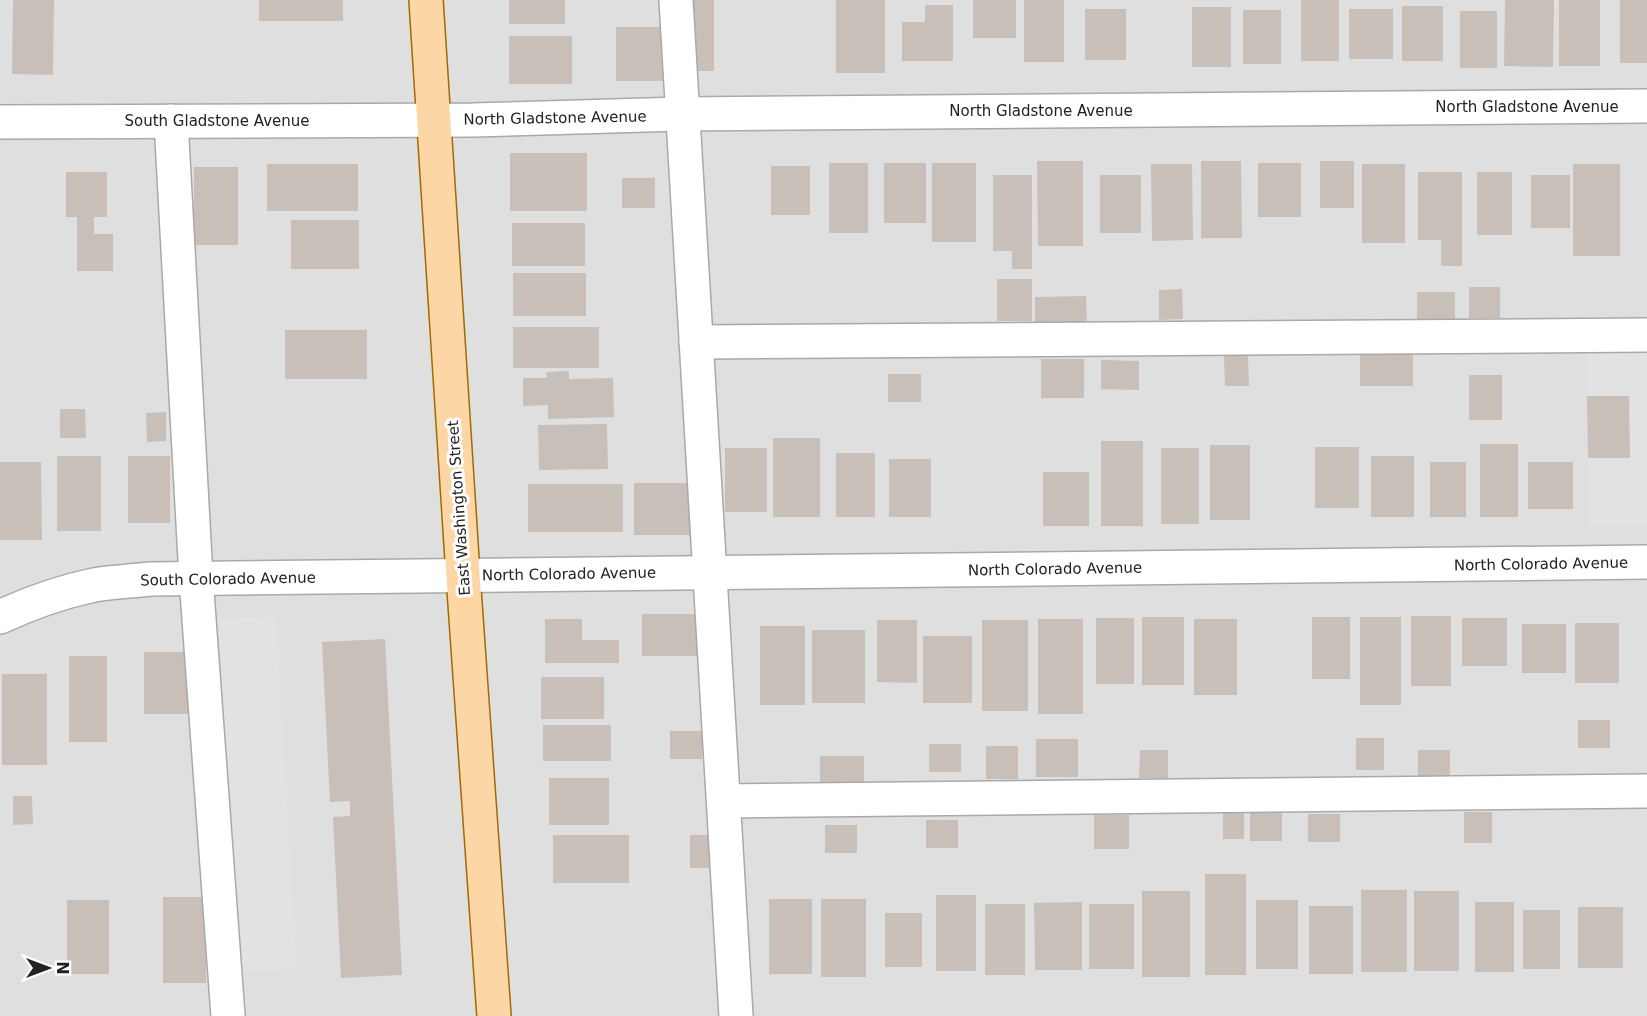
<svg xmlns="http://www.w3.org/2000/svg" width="1647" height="1016" font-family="'DejaVu Sans',sans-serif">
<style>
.residential{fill:#e0dfdf}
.parking{fill:#e2e2e2}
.building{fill:#c7bfb8}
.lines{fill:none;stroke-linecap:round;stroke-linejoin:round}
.minor-casing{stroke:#a9a9a9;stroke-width:36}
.major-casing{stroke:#a06b00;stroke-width:36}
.minor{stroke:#fff;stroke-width:33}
.major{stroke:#fcd6a4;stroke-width:33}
.labels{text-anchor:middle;stroke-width:6;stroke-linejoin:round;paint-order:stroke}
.street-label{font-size:15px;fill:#222;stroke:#fff}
</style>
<rect width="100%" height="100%" fill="#f2efe9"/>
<!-- residential -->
<rect class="residential" x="0" y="0" width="1647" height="1016"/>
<!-- parking -->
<g class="parking">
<polygon points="1647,345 1647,526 1589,526 1588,458 1630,457 1629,396 1587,396 1586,346"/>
<polygon points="276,616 297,969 238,973 218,619"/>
</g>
<!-- building -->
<g class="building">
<polygon points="13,0 54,0 53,75 12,74"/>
<rect x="259" y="0" width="84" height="21"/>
<rect x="509" y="0" width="56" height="24"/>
<rect x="688" y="0" width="26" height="71"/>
<rect x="836" y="0" width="49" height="73"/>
<rect x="973" y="0" width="43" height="38"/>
<rect x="1024" y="0" width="40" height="62"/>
<rect x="1301" y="0" width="38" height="61"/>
<polygon points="1505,0 1554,0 1553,67 1504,66"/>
<rect x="1559" y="0" width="41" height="66"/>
<rect x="1620" y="0" width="27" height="63"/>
<polygon points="925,5 953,5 953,61 902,61 902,22 925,22"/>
<rect x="1402" y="6" width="41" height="55"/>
<rect x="1192" y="7" width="39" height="60"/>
<rect x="1085" y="9" width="41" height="51"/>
<rect x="1349" y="9" width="44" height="50"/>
<rect x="1243" y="10" width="38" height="54"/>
<rect x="1460" y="11" width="37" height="57"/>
<rect x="616" y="27" width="47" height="54"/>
<rect x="509" y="36" width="63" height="48"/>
<rect x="510" y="153" width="77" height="58"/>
<polygon points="1037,161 1083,161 1083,246 1038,246"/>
<polygon points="1201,161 1241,161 1242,238 1201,238"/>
<rect x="1320" y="161" width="34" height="47"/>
<rect x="829" y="163" width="39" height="70"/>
<rect x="884" y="163" width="42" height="60"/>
<rect x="932" y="163" width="44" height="79"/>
<rect x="1258" y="163" width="43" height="54"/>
<rect x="267" y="164" width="91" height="47"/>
<polygon points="1151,164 1192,164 1193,240 1152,241"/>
<rect x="1362" y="164" width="43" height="79"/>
<rect x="1573" y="164" width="47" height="92"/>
<rect x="771" y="166" width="39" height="49"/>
<rect x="194" y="167" width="44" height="78"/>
<polygon points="66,172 107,172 107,217 94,217 94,234 113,234 113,271 77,271 77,217 66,217"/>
<polygon points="1418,172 1462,172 1462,266 1441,266 1441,240 1418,240"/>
<rect x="1477" y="172" width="35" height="63"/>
<polygon points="993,175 1032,175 1032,269 1012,269 1012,251 993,251"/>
<rect x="1100" y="175" width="41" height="58"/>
<rect x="1531" y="175" width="39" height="53"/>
<rect x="622" y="178" width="33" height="30"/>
<rect x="291" y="220" width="68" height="49"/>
<rect x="512" y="223" width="73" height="43"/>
<rect x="513" y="273" width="73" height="43"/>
<rect x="997" y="279" width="35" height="42"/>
<rect x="1469" y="287" width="31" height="31"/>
<polygon points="1182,289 1183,319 1159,320 1159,290"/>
<rect x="1417" y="292" width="38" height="30"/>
<polygon points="1086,296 1087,329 1035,329 1035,297"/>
<rect x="513" y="327" width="86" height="41"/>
<rect x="285" y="330" width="82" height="49"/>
<rect x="1360" y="352" width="53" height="34"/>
<polygon points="1248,355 1249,386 1225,386 1224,356"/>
<rect x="1041" y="359" width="43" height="39"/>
<polygon points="1101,360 1139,361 1139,390 1101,389"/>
<polygon points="569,371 569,379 613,378 614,417 548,419 548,405 523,406 523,378 547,378 546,372"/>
<rect x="888" y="374" width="33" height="28"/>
<rect x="1469" y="375" width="33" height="45"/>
<polygon points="1587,396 1629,396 1630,458 1588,458"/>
<polygon points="60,409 85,409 86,438 60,438"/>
<polygon points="166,412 166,441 147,442 146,413"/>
<polygon points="607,424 608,469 539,470 538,425"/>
<rect x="773" y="438" width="47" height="79"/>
<rect x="1101" y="441" width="42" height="85"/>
<rect x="1480" y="444" width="38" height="73"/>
<rect x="1210" y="445" width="40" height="75"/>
<rect x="1315" y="447" width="44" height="61"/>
<rect x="725" y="448" width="42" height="64"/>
<rect x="1161" y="448" width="38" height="76"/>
<rect x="836" y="453" width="39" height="64"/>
<rect x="57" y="456" width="44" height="75"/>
<rect x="128" y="456" width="42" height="67"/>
<rect x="1371" y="456" width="43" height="61"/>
<rect x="889" y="459" width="42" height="58"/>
<polygon points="0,462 41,462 42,540 0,540"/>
<rect x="1430" y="462" width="36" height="55"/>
<rect x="1528" y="462" width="45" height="47"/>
<rect x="1043" y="472" width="46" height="54"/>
<rect x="634" y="483" width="60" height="52"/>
<rect x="528" y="484" width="95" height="48"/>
<rect x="642" y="614" width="59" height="42"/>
<rect x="1411" y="616" width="40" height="70"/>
<rect x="1142" y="617" width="42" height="68"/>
<rect x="1312" y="617" width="38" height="62"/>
<rect x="1360" y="617" width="41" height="88"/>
<rect x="1096" y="618" width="38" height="66"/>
<rect x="1462" y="618" width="45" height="48"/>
<polygon points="545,619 582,619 582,640 619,640 619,663 545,663"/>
<rect x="1038" y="619" width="45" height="95"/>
<rect x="1194" y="619" width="43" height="76"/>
<polygon points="877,620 917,620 917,683 877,682"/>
<rect x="982" y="620" width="46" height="91"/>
<rect x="1575" y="623" width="44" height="60"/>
<rect x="1522" y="624" width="44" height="49"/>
<rect x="760" y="626" width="45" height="79"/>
<rect x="812" y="630" width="53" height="73"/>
<rect x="923" y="636" width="49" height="67"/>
<polygon points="385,639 402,975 341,978 333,817 350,816 350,801 330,802 322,642"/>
<rect x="144" y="652" width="46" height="62"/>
<rect x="69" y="656" width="38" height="86"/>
<rect x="2" y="674" width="45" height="91"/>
<rect x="541" y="677" width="63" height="42"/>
<rect x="1578" y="720" width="32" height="28"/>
<rect x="543" y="725" width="68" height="36"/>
<rect x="670" y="731" width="32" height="28"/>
<rect x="1356" y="738" width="28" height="32"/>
<rect x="1036" y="739" width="42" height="38"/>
<rect x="929" y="744" width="32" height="28"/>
<rect x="986" y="746" width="32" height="33"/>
<polygon points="1140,750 1168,750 1168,778 1139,778"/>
<rect x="1418" y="750" width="32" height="28"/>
<rect x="820" y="756" width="44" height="32"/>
<rect x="549" y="778" width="60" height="47"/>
<polygon points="13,796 32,796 33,824 13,825"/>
<rect x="1223" y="811" width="21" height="28"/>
<rect x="1464" y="812" width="28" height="31"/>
<rect x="1250" y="813" width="32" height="28"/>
<rect x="1308" y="814" width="32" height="28"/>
<rect x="1094" y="815" width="35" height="34"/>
<rect x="926" y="820" width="32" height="28"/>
<rect x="825" y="825" width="32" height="28"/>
<rect x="553" y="835" width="76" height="48"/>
<rect x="690" y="835" width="27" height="33"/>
<rect x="1205" y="874" width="41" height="101"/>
<rect x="1361" y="890" width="46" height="82"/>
<rect x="1142" y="891" width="48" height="86"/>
<rect x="1414" y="891" width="45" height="80"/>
<rect x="936" y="895" width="40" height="76"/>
<rect x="163" y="897" width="43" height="86"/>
<rect x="769" y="899" width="43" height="75"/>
<rect x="821" y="899" width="45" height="78"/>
<rect x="67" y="900" width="42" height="74"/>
<rect x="1256" y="900" width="42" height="69"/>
<polygon points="1082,902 1082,970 1035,970 1034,903"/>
<rect x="1475" y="902" width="39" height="70"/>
<rect x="985" y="904" width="40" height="71"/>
<rect x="1089" y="904" width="45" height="65"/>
<rect x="1309" y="906" width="44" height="68"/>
<rect x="1578" y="907" width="45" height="61"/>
<rect x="1523" y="910" width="37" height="59"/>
<rect x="885" y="913" width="37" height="54"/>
</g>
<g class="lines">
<!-- minor casing -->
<g class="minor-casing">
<g id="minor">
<polyline points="676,0 736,1016"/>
<polyline points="171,121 196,578 228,1016"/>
<polyline points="0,122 473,120 681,114 1647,106"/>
<polyline points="696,342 1647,335"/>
<path d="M0 617C30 603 61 592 94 585 112 582 132 581 151 579L1647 562"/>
<polyline points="724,801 1647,791"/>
</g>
</g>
<!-- major casing -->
<g class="major-casing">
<polyline id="major" points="426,0 463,575 494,1016"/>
</g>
<!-- minor -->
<use href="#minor" class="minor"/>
<!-- major -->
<use href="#major" class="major"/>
</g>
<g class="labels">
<!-- street labels -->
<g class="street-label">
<text x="1527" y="112">North Gladstone Avenue</text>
<text x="1041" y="116">North Gladstone Avenue</text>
<text transform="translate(555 118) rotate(-1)" y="5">North Gladstone Avenue</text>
<text x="217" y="126">South Gladstone Avenue</text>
<text transform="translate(459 508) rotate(-94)" y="5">East Washington Street</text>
<text transform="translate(1541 564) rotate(-1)" y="5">North Colorado Avenue</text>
<text transform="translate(1055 569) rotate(-1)" y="5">North Colorado Avenue</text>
<text transform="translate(569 574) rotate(-1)" y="5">North Colorado Avenue</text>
<text transform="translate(228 579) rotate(-1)" y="5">South Colorado Avenue</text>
</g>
</g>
<!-- north arrow -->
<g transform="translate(48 968) rotate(90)" stroke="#ffffff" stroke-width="4.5" paint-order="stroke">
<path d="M0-4.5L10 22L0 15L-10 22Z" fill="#222222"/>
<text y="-9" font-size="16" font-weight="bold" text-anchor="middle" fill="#222222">N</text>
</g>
</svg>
